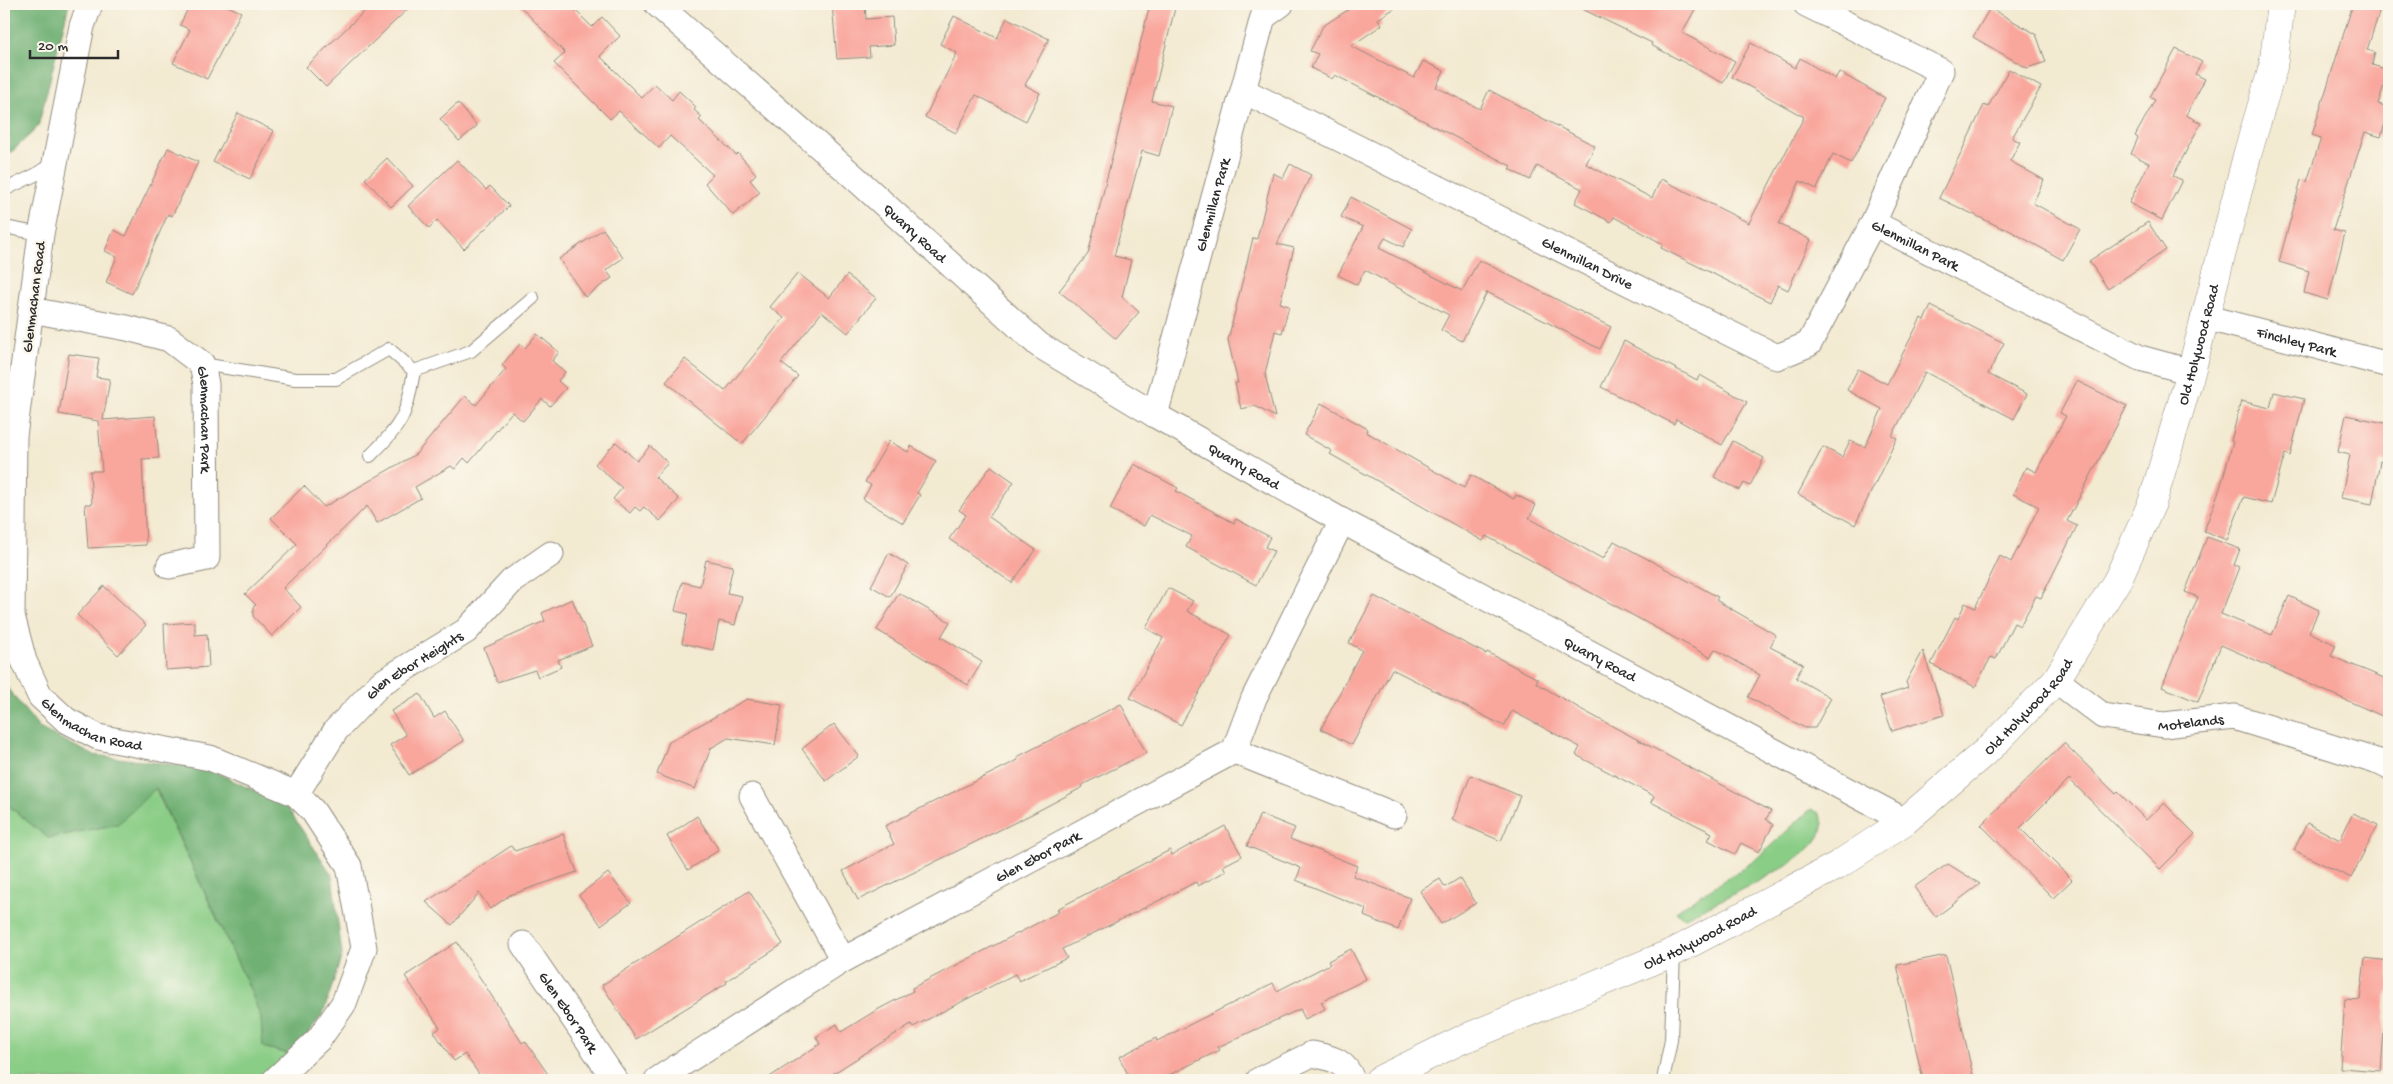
<svg xmlns="http://www.w3.org/2000/svg" width="2393" height="1084" font-family="'Gochi Hand',sans-serif">
<style>
.green{fill:#8acd86;stroke:#5a7c58}
.forest{fill:#6fb073;stroke:#4d6e4f}
.building{fill:#f9a69c}
.lines{fill:none;stroke-linecap:round;stroke-linejoin:round}
.lane-casing{stroke:#8f8a7e;stroke-width:14}
.street-casing{stroke:#8f8a7e;stroke-width:27}
.secondary-casing{stroke:#8f8a7e;stroke-width:29}
.lane{stroke:#fff;stroke-width:12}
.street{stroke:#fff;stroke-width:25}
.secondary{stroke:#fff;stroke-width:28}
.labels{text-anchor:middle;stroke-width:5;stroke-linejoin:round;paint-order:stroke}
.street-label{font-size:15px;fill:#2b2b2b;stroke:#fbf7ec}
</style>
<rect width="100%" height="100%" fill="#fbf7ec"/>
<filter id="ink" filterUnits="userSpaceOnUse"><feTurbulence type="fractalNoise" baseFrequency=".02" numOctaves="2"/><feDisplacementMap in="SourceGraphic" scale="10" xChannelSelector="R" yChannelSelector="G"/><feConvolveMatrix kernelMatrix="1 2 1 2 8 2 1 2 1" color-interpolation-filters="sRGB"/></filter>
<filter id="wash" filterUnits="userSpaceOnUse"><feTurbulence type="fractalNoise" baseFrequency=".0096" numOctaves="4" result="noise"/><feDisplacementMap in="SourceGraphic" scale="20" xChannelSelector="R" yChannelSelector="G"/><feGaussianBlur stdDeviation="1.12" result="paint"/><feColorMatrix in="noise" values="0 0 0 0 0 0 0 0 0 0 0 0 0 0 0 0 0 1.4 0 .05"/><feComposite in="paint" operator="in"/></filter>
<g filter="url(#wash)">
<rect width="100%" height="100%" fill="#f3ead2"/>
<!-- green -->
<g class="green">
<polygon points="155,788 250,989 261,1018 263,1047 292,1055 262,1080 4,1080 4,802 48,838 118,824"/>
<path d="M1811 809 1819 813 1823 823C1822 828 1821 833 1818 838 1804 864 1712 904 1683 918L1676 911 1754 861Z"/>
</g>
<!-- forest -->
<g class="forest">
<polygon points="4,4 69,4 38,127 4,159"/>
<polygon points="4,679 8,689 39,728 93,755 209,769 286,806 332,875 342,955 323,1014 292,1055 263,1047 261,1018 250,989 156,788 118,824 48,838 4,802"/>
</g>
<g id="blocks">
<!-- building -->
<g class="building">
<polygon points="190,4 223,4 241,12 207,79 173,63 190,30 180,25"/>
<polygon points="372,4 413,4 326,87 306,67"/>
<polygon points="518,4 569,4 592,27 602,17 620,36 600,56 642,98 655,84 672,100 679,91 696,107 694,110 702,117 699,120 736,155 738,153 756,174 750,180 760,192 733,215 705,183 713,175 670,136 659,148 619,111 610,119 554,63 565,53"/>
<polygon points="832,4 865,4 866,19 892,17 894,45 869,47 870,57 837,59"/>
<polygon points="1150,4 1176,4 1152,101 1172,106 1159,156 1142,151 1114,256 1131,260 1122,297 1139,312 1116,339 1059,291 1088,254"/>
<polygon points="1357,4 1401,4 1378,19 1382,25 1351,46 1414,78 1423,61 1444,71 1436,87 1480,109 1489,90 1595,146 1586,164 1652,198 1661,179 1749,223 1804,117 1732,77 1751,43 1795,68 1800,58 1835,79 1839,72 1885,98 1851,163 1833,154 1817,189 1800,181 1779,224 1811,240 1788,290 1778,285 1770,302 1661,248 1663,244 1614,217 1611,222 1575,203 1582,189 1537,166 1530,180 1509,169 1511,166 1335,75 1332,79 1311,68 1318,54 1310,51 1323,26"/>
<polygon points="1572,4 1698,4 1682,33 1735,61 1723,83 1651,45 1652,43"/>
<polygon points="2353,4 2382,4 2367,50 2375,52 2372,65 2389,70 2378,104 2389,107 2389,110 2381,137 2365,132 2333,230 2345,233 2328,300 2304,293 2309,271 2279,262 2301,180 2307,182 2321,138 2312,135"/>
<polygon points="1990,8 2036,34 2046,62 2027,68 1973,37"/>
<polygon points="954,16 997,38 1007,18 1049,39 1025,85 1040,93 1026,121 976,95 956,133 925,117 957,53 940,44"/>
<polygon points="2176,49 2202,62 2195,74 2205,79 2186,115 2201,123 2173,176 2182,180 2162,220 2129,203 2149,163 2131,154 2138,138 2135,136 2155,100 2150,97"/>
<polygon points="2009,69 2041,87 2012,138 2020,142 2010,161 2044,180 2033,203 2080,229 2063,260 2005,228 2004,229 1939,198 1984,105 1988,107"/>
<polygon points="458,103 477,126 459,141 440,119"/>
<polygon points="238,113 274,131 250,179 213,162"/>
<polygon points="168,148 198,162 172,216 168,214 132,294 106,282 117,257 105,251 114,230 126,236"/>
<polygon points="387,158 413,186 391,207 365,179"/>
<polygon points="457,160 486,190 490,186 509,206 464,249 437,220 429,228 408,206"/>
<polygon points="1290,164 1311,175 1277,244 1294,248 1280,303 1289,306 1282,333 1275,331 1265,374 1275,417 1255,406 1241,409 1235,383 1238,383 1228,340 1253,238 1257,239 1273,173 1283,178"/>
<polygon points="1351,197 1412,229 1403,247 1385,238 1379,248 1462,291 1479,260 1611,327 1600,349 1487,292 1462,341 1441,330 1449,315 1365,270 1357,285 1338,275 1363,227 1341,217"/>
<polygon points="2148,222 2166,250 2108,289 2089,261"/>
<polygon points="603,229 623,258 606,270 612,278 585,297 559,259"/>
<polygon points="798,273 829,298 847,275 876,298 848,333 822,312 781,363 798,376 742,444 666,382 685,359 725,391 784,318 770,307"/>
<polygon points="1931,306 2004,343 1988,374 2027,394 2014,419 1925,372 1892,436 1897,438 1855,525 1798,494 1823,447 1842,457 1850,441 1865,447 1882,409 1847,390 1858,369 1887,384 1921,318 1924,320"/>
<polygon points="537,334 559,352 552,361 565,372 558,381 566,388 550,406 542,399 523,421 512,412 469,463 464,458 455,469 451,466 415,487 421,498 377,523 367,506 283,588 301,607 272,636 253,616 253,607 256,605 245,594 297,544 271,518 304,486 324,507 416,454 465,396 476,405 506,369 502,365 520,344 525,348"/>
<polygon points="1624,341 1697,380 1700,375 1747,402 1722,445 1676,419 1674,424 1601,387"/>
<polygon points="69,354 99,358 96,377 110,379 103,420 155,416 159,458 142,459 146,545 88,548 85,504 92,504 90,471 102,471 98,421 59,414"/>
<polygon points="2077,381 2127,406 2067,521 2077,526 2041,598 2036,596 2020,626 2014,623 1996,659 1991,657 1975,687 1931,664 1955,617 1958,619 1965,603 1975,608 2000,556 2011,562 2039,507 2013,494 2026,467 2036,472 2066,416 2060,413"/>
<polygon points="2274,392 2304,399 2290,456 2285,454 2271,504 2244,497 2227,540 2204,531 2220,488 2233,442 2231,441 2241,401 2270,408"/>
<polygon points="1321,403 1368,429 1366,432 1464,488 1471,475 1514,499 1516,495 1536,505 1529,518 1603,559 1614,541 1718,597 1716,600 1776,635 1770,647 1803,664 1796,678 1831,698 1815,728 1805,728 1748,697 1760,675 1715,649 1710,657 1486,536 1483,541 1330,454 1332,451 1304,435"/>
<polygon points="2346,415 2389,424 2389,463 2380,461 2372,504 2341,498 2350,455 2338,452"/>
<polygon points="889,441 908,452 911,446 936,461 917,493 920,495 903,523 863,499 871,485 865,482"/>
<polygon points="1733,441 1764,458 1750,486 1744,483 1740,490 1714,477"/>
<polygon points="616,442 637,461 650,446 668,463 655,477 679,499 660,521 644,507 640,511 635,507 630,513 613,499 622,488 595,464"/>
<polygon points="1134,464 1178,488 1176,491 1234,523 1236,519 1270,537 1265,547 1274,551 1256,585 1186,547 1192,536 1150,515 1144,526 1110,509"/>
<polygon points="991,466 1014,482 989,517 1036,550 1012,583 949,539 966,515 959,510"/>
<polygon points="2207,537 2240,549 2234,565 2239,567 2221,614 2272,635 2289,596 2319,610 2309,632 2336,645 2331,656 2389,680 2389,719 2221,645 2198,702 2162,687 2198,597 2185,592"/>
<polygon points="889,553 908,565 890,597 871,586"/>
<polygon points="706,560 733,566 727,593 742,596 735,625 719,621 713,650 682,643 688,614 675,611 682,582 700,586"/>
<polygon points="104,586 146,625 118,655 77,615"/>
<polygon points="1168,588 1193,601 1187,611 1231,635 1181,725 1130,698 1163,638 1146,628"/>
<polygon points="899,593 950,622 941,637 982,662 968,685 877,630"/>
<polygon points="1374,596 1486,654 1487,652 1538,679 1536,683 1586,712 1771,811 1766,819 1773,825 1759,852 1741,843 1735,854 1708,840 1712,833 1651,802 1654,796 1576,755 1580,747 1512,711 1504,726 1392,669 1352,745 1321,729 1362,650 1349,643"/>
<polygon points="572,599 592,646 558,660 561,667 538,677 535,670 497,682 484,648 545,621 542,613"/>
<polygon points="195,622 195,635 207,634 209,667 166,670 164,624"/>
<polygon points="1923,651 1944,715 1892,731 1880,697 1908,688 1906,682"/>
<polygon points="420,694 434,718 445,711 464,741 409,775 390,745 406,735 391,711"/>
<polygon points="747,699 782,705 775,745 728,738 711,748 695,789 657,774 669,742"/>
<polygon points="1121,704 1146,753 1082,785 1083,787 1032,814 858,900 843,871 894,844 885,826 1018,760 1017,757"/>
<polygon points="834,724 859,756 826,781 802,749"/>
<polygon points="2064,743 2116,794 2118,792 2146,820 2164,803 2195,834 2160,869 2069,779 2020,828 2072,880 2053,898 1981,825"/>
<polygon points="1471,775 1520,796 1501,841 1452,820"/>
<polygon points="2353,813 2378,825 2351,878 2294,850 2307,823 2340,840"/>
<polygon points="1260,814 1295,828 1290,839 1357,866 1353,876 1410,898 1398,930 1364,916 1366,909 1296,880 1301,868 1247,846"/>
<polygon points="697,816 719,850 688,870 667,836"/>
<polygon points="1225,826 1242,856 1223,866 1226,871 1198,886 1196,882 1062,949 1067,958 1019,981 1015,974 913,1027 911,1024 823,1080 765,1080 820,1044 816,1037 837,1024 841,1032 875,1011 913,991 912,988 1059,912 1057,909 1170,850 1172,855"/>
<polygon points="563,834 577,872 510,895 490,909 479,893 452,925 426,902 511,846 515,851"/>
<polygon points="1948,864 1980,884 1936,917 1914,887"/>
<polygon points="608,873 631,903 601,925 579,895"/>
<polygon points="1460,878 1476,903 1441,924 1420,891 1440,879 1445,887"/>
<polygon points="749,891 783,944 726,981 727,983 636,1039 602,985"/>
<polygon points="457,942 522,1043 525,1041 552,1080 483,1080 465,1054 454,1061 434,1032 440,1028 405,976"/>
<polygon points="1351,949 1366,979 1321,1002 1325,1009 1305,1019 1300,1009 1218,1047 1220,1050 1159,1080 1131,1080 1119,1057 1156,1038 1157,1041 1273,983 1277,991 1330,964 1328,961"/>
<polygon points="1946,955 1974,1080 1923,1080 1897,965"/>
<polygon points="2365,958 2389,961 2389,992 2387,991 2381,1071 2340,1068 2345,999 2360,1000"/>
</g>
</g>
</g>
<g filter="url(#ink)">
<use href="#blocks" fill-opacity="0" stroke="#8f8a7e" stroke-width="1"/>
<g class="lines">
<!-- lane casing -->
<g class="lane-casing">
<g id="lane">
<polyline points="4,190 35,175 54,162"/>
<polyline points="4,227 41,234"/>
<path d="M202 364 295 379H336L389 349 414 371C406 417 403 423 370 456"/>
<polyline points="414,371 471,351 533,298"/>
<polyline points="1663,1080 1671,1040 1674,952"/>
</g>
</g>
<!-- street casing -->
<g class="street-casing">
<g id="street">
<path id="s1" d="M90 4 82 26 41 234 14 436 12 616 24 661 40 696 66 720 98 737 210 758 296 794 313 811 349 866 364 948 344 1003 319 1039 275 1080"/>
<path id="s2" d="M657 4 852 175 1039 345 1155 415 1342 521 1905 821"/>
<path id="s3" d="M1806 4 1941 71 1873 223 2140 358 2191 372"/>
<path id="s4" d="M1244 91 1777 357 1809 344 1873 223"/>
<path id="s5" d="M31 310 127 328 169 339 202 364 206 384 207 558 169 566"/>
<path id="s6" d="M2204 317 2389 365"/>
<path id="s7" d="M1155 415 1263 17 1281 4"/>
<path id="s8" d="M2056 680 2103 716 2164 725 2234 717 2379 762 2389 767"/>
<polyline points="1234,751 1394,815"/>
<path id="s9" d="M296 794 336 730 381 683 466 631 512 581 551 554"/>
<polyline points="752,796 843,960"/>
<path id="s10" d="M523 944 615 1080"/>
<path id="s11" d="M657 1080 843 960 1234 751 1254 698 1342 521"/>
<path d="M1259 1080 1312 1054C1331 1058 1345 1060 1352 1080"/>
</g>
</g>
<!-- secondary casing -->
<g class="secondary-casing">
<g id="secondary">
<path id="s12" d="M1379 1080 1461 1040 1674 952 1838 865 1905 821 1992 746 2056 680 2118 579 2152 503 2191 372 2248 152 2273 67 2281 4"/>
</g>
</g>
<!-- lane -->
<use href="#lane" class="lane"/>
<!-- street -->
<use href="#street" class="street"/>
<!-- secondary -->
<use href="#secondary" class="secondary"/>
</g>
</g>
<g class="labels">
<!-- street labels -->
<g class="street-label">
<text dy="5" stroke="none"><textPath href="#s7" startOffset="218">Glenmillan Park</textPath></text>
<text dy="5" stroke="none"><textPath href="#s2" startOffset="345">Quarry Road</textPath></text>
<text dy="5" stroke="none"><textPath href="#s3" startOffset="365">Glenmillan Park</textPath></text>
<text dy="5" stroke="none"><textPath href="#s4" startOffset="384">Glenmillan Drive</textPath></text>
<text transform="translate(33 297) rotate(-83)" y="5">Glenmachan Road</text>
<text dy="5" stroke="none"><textPath href="#s6" startOffset="96">Finchley Park</textPath></text>
<text dy="5" stroke="none"><textPath href="#s12" startOffset="1161">Old Holywood Road</textPath></text>
<text dy="5" stroke="none"><textPath href="#s5" startOffset="238">Glenmachan Park</textPath></text>
<text dy="5" stroke="none"><textPath href="#s2" startOffset="750">Quarry Road</textPath></text>
<text dy="5" stroke="none"><textPath href="#s2" startOffset="1155">Quarry Road</textPath></text>
<text dy="5" stroke="none"><textPath href="#s9" startOffset="178">Glen Ebor Heights</textPath></text>
<text dy="5" stroke="none"><textPath href="#s12" startOffset="756">Old Holywood Road</textPath></text>
<text dy="5" stroke="none"><textPath href="#s1" startOffset="765">Glenmachan Road</textPath></text>
<text dy="5" stroke="none"><textPath href="#s8" startOffset="148">Motelands</textPath></text>
<text dy="5" stroke="none"><textPath href="#s11" startOffset="442">Glen Ebor Park</textPath></text>
<text dy="5" stroke="none"><textPath href="#s12" startOffset="351">Old Holywood Road</textPath></text>
<text dy="5" stroke="none"><textPath href="#s10" startOffset="82">Glen Ebor Park</textPath></text>
</g>
</g>
<!-- margin -->
<rect width="2393" height="1084" fill="none" stroke="#fbf7ec" stroke-width="20"/>
<!-- scale -->
<path d="M30 50v8h88v-8" fill="none" stroke="#2b2b2b" stroke-width="2.5"/>
<text x="38" y="50" font-size="15" fill="#2b2b2b" stroke="#fbf7ec" stroke-width="4" paint-order="stroke">20 m</text>
</svg>
